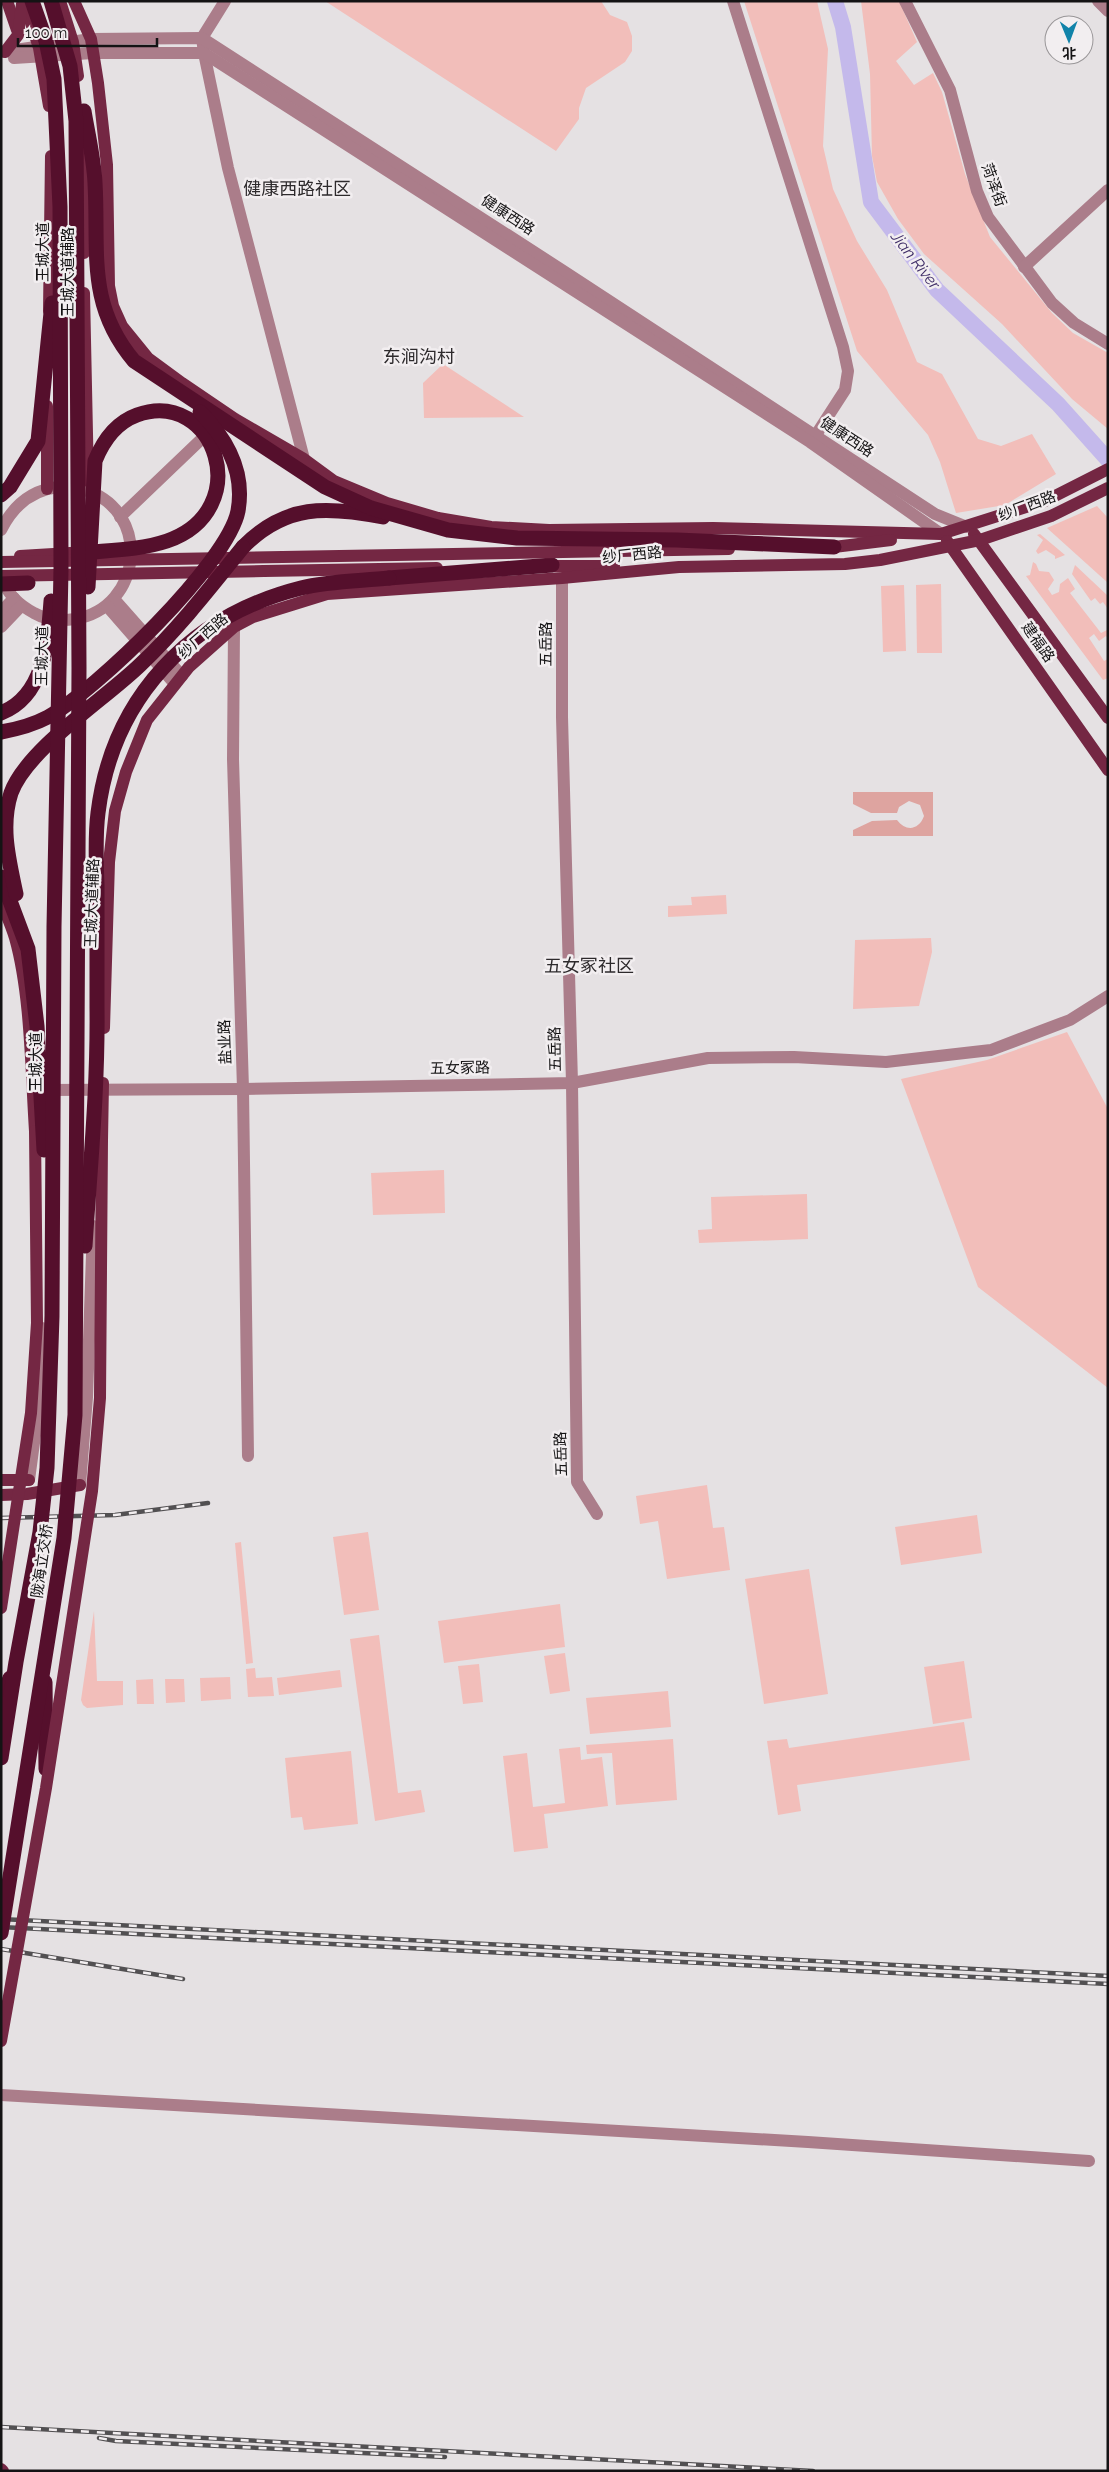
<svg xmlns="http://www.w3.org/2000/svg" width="1109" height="2472" font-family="Raleway,'Noto Sans SC',sans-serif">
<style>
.green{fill:#f2beba}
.forest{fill:#dea4a0}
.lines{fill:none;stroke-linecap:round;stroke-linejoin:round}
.river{stroke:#c4b9eb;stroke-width:16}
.minor{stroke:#ab7d8a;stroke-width:12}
.major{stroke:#742743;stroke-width:12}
.highway{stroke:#550f2c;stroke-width:15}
.rail-casing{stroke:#525052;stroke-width:4.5}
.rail{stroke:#f2eef0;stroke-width:2.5;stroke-dasharray:8;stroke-linecap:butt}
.major-bridge{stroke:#742743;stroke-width:12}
.highway-bridge{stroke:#550f2c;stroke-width:15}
.labels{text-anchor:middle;stroke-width:5;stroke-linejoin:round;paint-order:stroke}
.street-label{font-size:15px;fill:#141314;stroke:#f2eef0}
.water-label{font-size:16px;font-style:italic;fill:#3e2c67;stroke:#f2eef0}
.quarter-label{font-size:18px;fill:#2d2a2c;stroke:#f2eef0}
</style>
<rect width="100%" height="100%" fill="#e5e1e3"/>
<!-- green -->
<g class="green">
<polygon points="325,1 601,1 610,15 627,22 632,36 632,51 625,62 586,88 579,108 579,119 556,151"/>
<polygon points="744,1 817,1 828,49 823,146 833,189 857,241 887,290 917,362 942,374 978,439 1001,446 1032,434 1056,474 1005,505 956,513 940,462 928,435 857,351"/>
<polygon points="861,1 899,1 917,42 896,61 914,85 933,73 942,92 965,174 990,237 1052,313 1073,333 1108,353 1108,429 1072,399 1002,324 924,254 898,219 877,182 872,156 870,74"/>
<polygon points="443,364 524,417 424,418 423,383"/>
<polygon points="1097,506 1108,518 1108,583 1047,528"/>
<polygon points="1040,534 1065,555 1055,559 1055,556 1046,550 1038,554 1036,551 1043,540 1037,535"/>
<polygon points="1033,562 1036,564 1039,571 1049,572 1054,580 1048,589 1052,595 1059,592 1060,584 1068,578 1075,589 1070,593 1101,633 1107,630 1108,639 1106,636 1099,641 1094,634 1089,638 1104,661 1108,659 1108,678 1103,680 1026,576 1030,575"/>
<polygon points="1075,565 1108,596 1108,609 1103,602 1100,604 1095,598 1091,601 1072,574"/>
<polygon points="941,584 942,653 917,653 916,585"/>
<polygon points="904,585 906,651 883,652 881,586"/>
<polygon points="726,895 727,914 668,917 668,906 692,905 691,897"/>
<polygon points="931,938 932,952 919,1006 853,1009 855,940"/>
<polygon points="1067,1032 1108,1109 1108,1388 978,1287 901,1079 987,1060"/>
<polygon points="444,1170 445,1213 373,1215 371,1173"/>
<polygon points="807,1194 808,1239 699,1243 698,1230 712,1229 711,1197"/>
<polygon points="707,1485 713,1528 724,1527 730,1570 667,1579 658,1521 640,1524 636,1496"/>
<polygon points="977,1515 982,1553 901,1565 895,1527"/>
<polygon points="368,1532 379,1610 344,1615 333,1537"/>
<polygon points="241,1542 253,1663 246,1664 235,1543"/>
<polygon points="809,1569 828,1694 764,1704 745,1579"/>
<polygon points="560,1604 565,1647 444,1663 438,1621"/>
<polygon points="94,1611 97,1681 123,1681 123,1705 87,1708 83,1705 81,1700"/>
<polygon points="379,1635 398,1793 421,1790 425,1812 375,1821 350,1639"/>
<polygon points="565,1653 570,1691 550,1694 544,1656"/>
<polygon points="964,1661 972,1718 933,1724 924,1667"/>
<polygon points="479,1664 483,1702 463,1704 458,1666"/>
<polygon points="255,1668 256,1678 272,1677 274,1696 248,1697 246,1669"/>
<polygon points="340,1670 342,1687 279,1695 277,1678"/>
<polygon points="230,1677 231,1699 201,1701 200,1678"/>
<polygon points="153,1679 154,1704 137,1704 136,1680"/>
<polygon points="184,1679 185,1702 166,1703 165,1679"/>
<polygon points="668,1691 671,1727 590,1734 586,1698"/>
<polygon points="964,1722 970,1760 797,1785 801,1811 778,1815 767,1741 787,1739 789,1748"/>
<polygon points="673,1739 677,1800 616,1805 612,1753 587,1754 586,1745"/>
<polygon points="580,1747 581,1760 602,1757 608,1806 544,1814 548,1848 514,1852 503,1756 527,1753 533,1807 565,1803 559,1749"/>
<polygon points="351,1751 358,1824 304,1830 302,1817 291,1818 285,1758"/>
</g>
<!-- forest -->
<path class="forest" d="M853 792H933V836H853V830L872 821 897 820C906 832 919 830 924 816L920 805 909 801 899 807 897 813H871L853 804Z"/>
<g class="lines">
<!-- river -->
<polyline class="river" points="835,1 843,27 871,202 937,290 1058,404 1108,460"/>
<!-- minor -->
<g class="minor">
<polyline points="225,1 202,38 204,53 228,168 304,459"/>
<polyline points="733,1 843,347 848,371 845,390 812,441"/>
<polyline points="905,1 950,90 977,191 988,217 1052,303 1074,323 1108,344"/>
<polyline points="1098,1 1108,11"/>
<polyline points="1,52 91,39 202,38 565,272 935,514 967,527"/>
<polyline points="14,58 93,53 204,53 810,442 941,534"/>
<polyline points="1024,267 1108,190"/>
<polyline points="120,517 211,430"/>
<path d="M1 530C13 506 32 490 58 487"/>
<path d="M2 578C7 594 19 605 34 613 46 620 61 621 75 619 143 608 152 511 85 490"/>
<polyline points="562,578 562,717 572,1083 577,1482 597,1514"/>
<polyline points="114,599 182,676"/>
<polyline points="107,606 175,684"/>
<polyline points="1,612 14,598"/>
<polyline points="1,627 21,606"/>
<polyline points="234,627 233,759 243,1089 248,1456"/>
<polyline points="46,1090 243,1089 572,1083 708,1058 794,1057 886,1062 991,1050 1070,1020 1108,996"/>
<polyline points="29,1480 38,1413 42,1328"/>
<polyline points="80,1485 87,1397 93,1226"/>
<polyline points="1,2095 808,2142 1089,2161"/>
</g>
<!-- major -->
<g class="major">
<polyline points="7,1 17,30"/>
<polyline points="24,1 39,48 49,106"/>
<polyline points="60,1 73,42 78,76"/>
<polyline points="74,1 91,39 98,83 107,165 109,286 113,306 122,326 148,358 182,383 235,419 304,459 334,481 387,503 438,518 491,527 549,530 713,528 941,534 1045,501 1108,469"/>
<polyline points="5,52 18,35 22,4"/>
<polyline points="83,138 84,253"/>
<polyline points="84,293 88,481"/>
<polyline points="49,311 51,156"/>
<polyline points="47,406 47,489"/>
<polyline points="974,534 1108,718"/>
<polyline points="947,541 1108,770"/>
<polyline points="834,547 891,540"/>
<polyline points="20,556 87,552"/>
<polyline points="544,566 614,566"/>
<polyline points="264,571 437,568"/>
<path d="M1 902C6 914 11 925 15 938 31 995 31 1071 35 1131"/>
<polyline points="104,1028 109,862 115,811 126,772 147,720 189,667 234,627 253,617 327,594 562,578 679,567 845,564 880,560 980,540 1051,516 1108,488"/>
<polyline points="102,1140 103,1083"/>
<polyline points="1,1480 29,1480"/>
<polyline points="1,1495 27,1494 80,1485"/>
<polyline points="1,2469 3,2471"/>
</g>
<!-- highway -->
<g class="highway">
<path d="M243 547C285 504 327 506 383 517"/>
<polyline points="389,578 552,565"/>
<polyline points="45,1682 46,1769"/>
<polyline points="1,1701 10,1678"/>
</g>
<!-- rail casing -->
<g class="rail-casing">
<g id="rail">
<polyline points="1,1518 115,1515 208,1503"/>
<polyline points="1,1919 1108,1976"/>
<polyline points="1,1927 1108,1984"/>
<polyline points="1,1949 183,1979"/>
<polyline points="1,2427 813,2471"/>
<polyline points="99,2438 116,2441 445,2457"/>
</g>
</g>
<!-- rail -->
<use href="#rail" class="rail"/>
<!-- major-bridge -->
<g class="major-bridge">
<polyline points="1,562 729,549"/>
<polyline points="1,576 264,571"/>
<polyline points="1,1608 31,1413 37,1323 35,1131"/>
<polyline points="1,2041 46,1788 92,1491 100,1398 102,1140"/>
</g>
<!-- highway-bridge -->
<g class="highway-bridge">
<path d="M84 111C88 135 94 159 95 183 99 251 86 304 134 361L325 487 371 508 448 530 517 538 677 540 834 547"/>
<polyline points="1,495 10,487 38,441 52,303"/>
<polyline points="1,584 28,583"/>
<path d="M88 587 95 461C103 441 115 423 137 415 215 387 257 510 167 541 143 549 117 550 92 552"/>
<path d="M1 713C45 696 48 641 51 601"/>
<path d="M1 732C18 729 33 725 48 717 95 691 228 563 238 511 245 472 227 439 200 412"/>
<polyline points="1,877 28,949 37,1026 44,1150"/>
<path d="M16 894C9 860 0 827 11 793 27 749 105 699 140 665 178 629 210 588 243 547"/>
<path d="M85 1246C90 1167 98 1088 97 1008 97 967 97 926 97 885 96 861 95 836 98 813 112 698 190 616 301 588 329 581 361 581 389 578"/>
<polyline points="1,1758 16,1662 40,1532 47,1468 52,1316 54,927 61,569 60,207 54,79 46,41 32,1"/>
<polyline points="1,1933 64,1538 75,1415 79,668 76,121 70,66 51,1"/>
</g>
</g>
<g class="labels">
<!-- street labels -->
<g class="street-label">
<text transform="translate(994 185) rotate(70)" y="5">菏泽街</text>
<text transform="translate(508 215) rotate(33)" y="5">健康西路</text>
<text transform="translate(43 252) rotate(-90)" y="5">王城大道</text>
<text transform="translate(68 272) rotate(-90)" y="5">王城大道辅路</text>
<text transform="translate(847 437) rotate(33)" y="5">健康西路</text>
<text transform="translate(1027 506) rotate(-20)" y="5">纱厂西路</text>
<text transform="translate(632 555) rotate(-6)" y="5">纱厂西路</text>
<text transform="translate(203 636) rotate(-41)" y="5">纱厂西路</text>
<text transform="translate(1038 642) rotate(55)" y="5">建福路</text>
<text transform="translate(546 644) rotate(-90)" y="5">五岳路</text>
<text transform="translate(42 656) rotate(-89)" y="5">王城大道</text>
<text transform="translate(92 903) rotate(-88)" y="5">王城大道辅路</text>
<text transform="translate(225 1042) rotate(-92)" y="5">盐业路</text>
<text transform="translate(555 1049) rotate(-91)" y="5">五岳路</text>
<text transform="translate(36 1062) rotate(-90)" y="5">王城大道</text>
<text transform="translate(460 1068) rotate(-1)" y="5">五女冢路</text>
<text transform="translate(561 1454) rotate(-92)" y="5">五岳路</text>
<text transform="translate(42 1561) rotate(-82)" y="5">陇海立交桥</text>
</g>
<!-- water labels -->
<g class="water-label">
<text transform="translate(916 260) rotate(52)" y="6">Jian River</text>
</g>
<!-- quarter labels -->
<g class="quarter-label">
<text x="297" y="195">健康西路社区</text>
<text x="419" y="363">东涧沟村</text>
<text x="589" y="972">五女冢社区</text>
</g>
</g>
<!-- border -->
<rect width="1109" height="2472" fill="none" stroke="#141314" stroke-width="5"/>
<!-- north arrow -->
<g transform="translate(1069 40) rotate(179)"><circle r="24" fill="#f2eef0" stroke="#999698"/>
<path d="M0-4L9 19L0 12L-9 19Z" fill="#1183a9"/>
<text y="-8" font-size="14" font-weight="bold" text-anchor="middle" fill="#141314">北</text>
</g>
<!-- scale -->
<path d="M18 38v8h139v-8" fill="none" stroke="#141314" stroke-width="2.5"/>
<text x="25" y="38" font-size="15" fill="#141314" stroke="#f2eef0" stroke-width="4" paint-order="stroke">100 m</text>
</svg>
